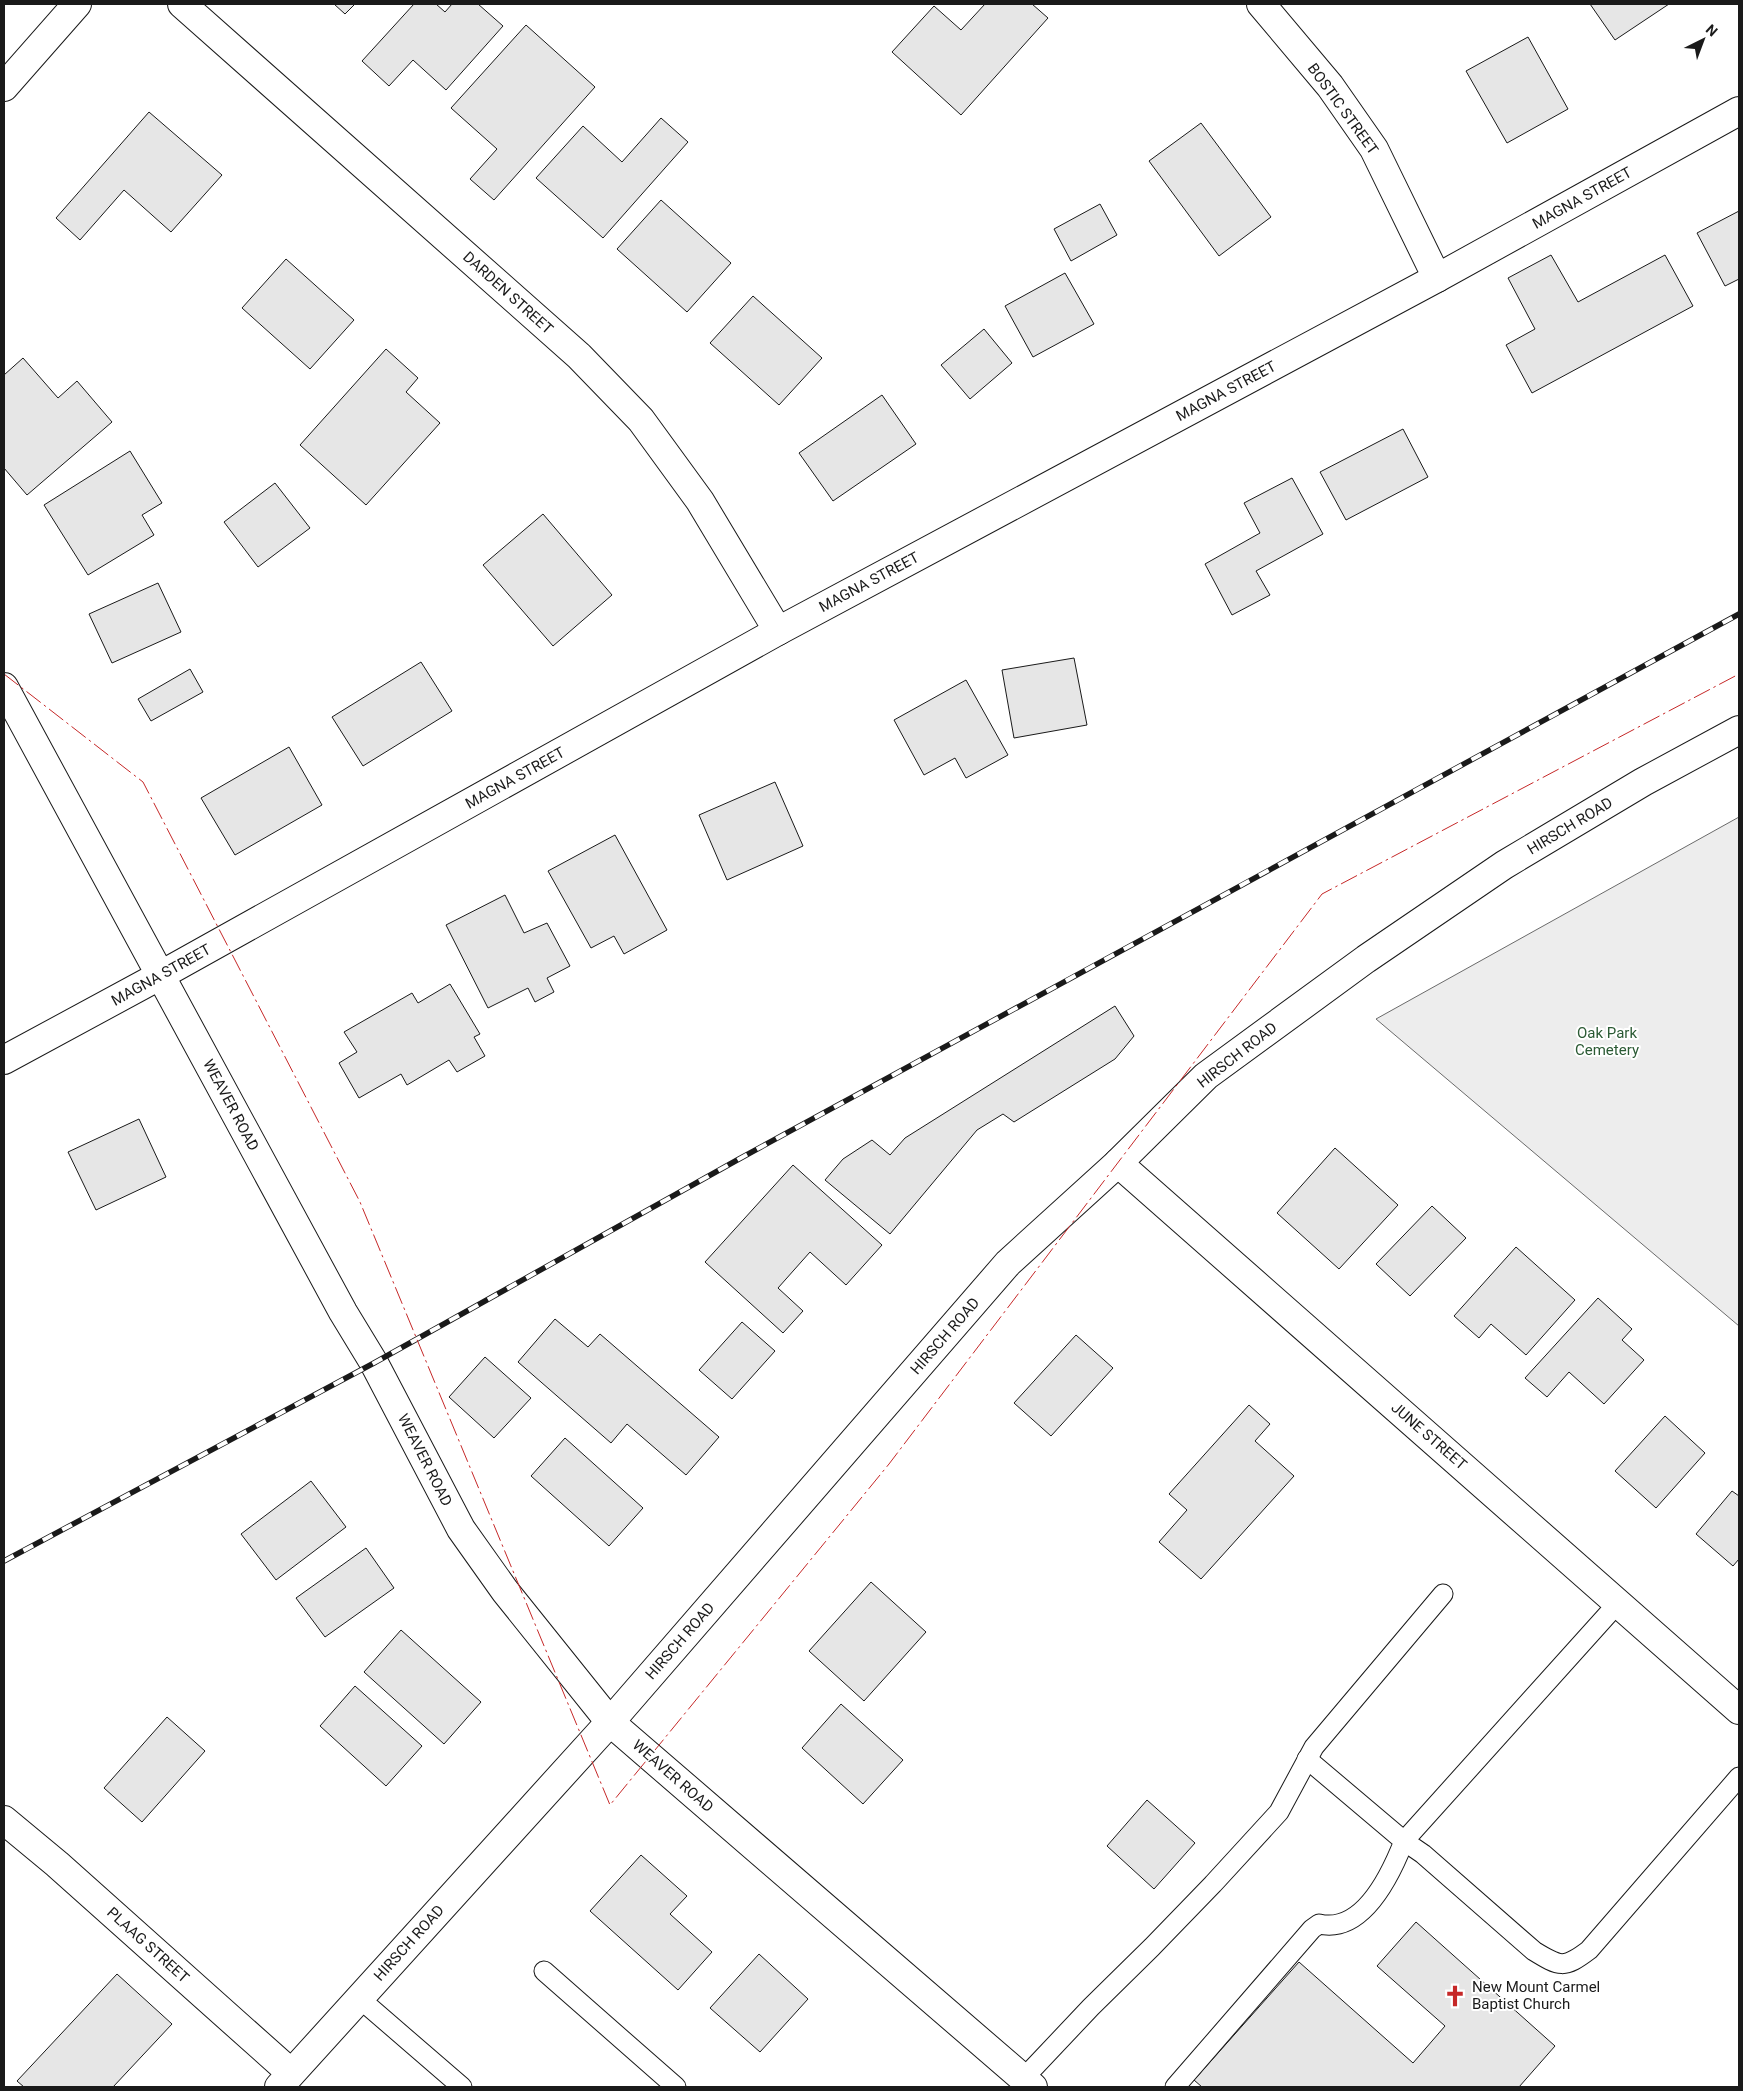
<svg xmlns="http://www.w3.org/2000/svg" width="1743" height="2091" font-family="Roboto,sans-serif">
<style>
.built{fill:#ededed;stroke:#6a6a6a}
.building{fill:#e6e6e6;stroke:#1a1a1a}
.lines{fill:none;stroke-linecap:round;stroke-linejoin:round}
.lane-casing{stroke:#1a1a1a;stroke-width:21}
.street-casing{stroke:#1a1a1a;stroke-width:30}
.secondary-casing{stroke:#1a1a1a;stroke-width:30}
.lane{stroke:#fff;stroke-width:19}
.street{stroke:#fff;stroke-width:28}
.secondary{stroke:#fff;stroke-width:28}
.rail-casing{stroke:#1a1a1a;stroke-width:5.5}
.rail{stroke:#fff;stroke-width:4;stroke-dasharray:11;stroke-linecap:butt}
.power{stroke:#c62828;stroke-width:1;stroke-dasharray:18 4 2.5 4;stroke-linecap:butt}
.labels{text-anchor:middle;stroke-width:4;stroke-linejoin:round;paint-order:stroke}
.street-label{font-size:15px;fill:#1a1a1a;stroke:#fff}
.park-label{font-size:15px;fill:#2b5a34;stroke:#fff}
.poi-label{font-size:15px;fill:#1a1a1a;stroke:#fff;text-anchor:start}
</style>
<rect width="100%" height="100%" fill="#fff"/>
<!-- built -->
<polygon class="built" points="1739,817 1739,1326 1376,1019"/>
<!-- building -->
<g class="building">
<polygon points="334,4 355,4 345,14"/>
<polygon points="414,4 436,4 445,12 452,4 478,4 503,26 446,90 413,60 389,86 362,61"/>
<polygon points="985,4 1032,4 1048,18 961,115 892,52 934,6 961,30"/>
<polygon points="1590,4 1669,4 1615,40"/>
<polygon points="526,25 595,87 494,200 470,179 497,149 451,108"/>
<polygon points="1528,37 1568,109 1507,143 1466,71"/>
<polygon points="149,112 222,175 171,232 124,190 80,240 56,218"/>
<polygon points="661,118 688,142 603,238 536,178 583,126 622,162"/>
<polygon points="1201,123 1271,217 1219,256 1149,161"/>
<polygon points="661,200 731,263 687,312 617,249"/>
<polygon points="1100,204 1117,235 1071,261 1054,229"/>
<polygon points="1739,211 1739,279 1725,286 1697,233"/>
<polygon points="1551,255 1578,302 1665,255 1693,306 1532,393 1506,345 1535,329 1508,278"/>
<polygon points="286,259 354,320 310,369 242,308"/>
<polygon points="1065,273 1094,324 1033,357 1005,306"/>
<polygon points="753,296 822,358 779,405 710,343"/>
<polygon points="984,329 1012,363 970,399 941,365"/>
<polygon points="386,349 418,378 406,392 440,423 366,505 300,445"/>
<polygon points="23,358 58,398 77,381 112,422 27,495 4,468 4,375"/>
<polygon points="882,395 916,444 833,501 799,453"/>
<polygon points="1403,429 1428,477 1346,520 1320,472"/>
<polygon points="130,451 162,503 142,515 154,535 88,575 44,505"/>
<polygon points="1292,478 1323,534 1256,571 1270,595 1232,615 1205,564 1260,533 1244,503"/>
<polygon points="275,483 310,528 258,567 224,522"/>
<polygon points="543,514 612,595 553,646 483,565"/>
<polygon points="158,583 181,632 112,663 89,614"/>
<polygon points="1074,658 1087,725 1014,738 1002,670"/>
<polygon points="421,662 452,711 363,766 332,717"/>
<polygon points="190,669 203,692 151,721 138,699"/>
<polygon points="966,680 1008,755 966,778 955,758 924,775 894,720"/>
<polygon points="289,747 322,805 235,855 201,798"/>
<polygon points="775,782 803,846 727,880 699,815"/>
<polygon points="615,835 667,930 624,954 614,936 591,948 548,871"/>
<polygon points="505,895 524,933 547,923 570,966 547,978 554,992 535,1002 528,988 488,1008 446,925"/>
<polygon points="450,984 480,1034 474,1037 485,1056 457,1072 449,1060 407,1085 401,1074 359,1098 339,1063 357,1052 344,1032 412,993 418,1003"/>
<polygon points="1115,1006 1134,1036 1115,1059 1014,1122 1003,1114 977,1130 890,1234 825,1180 843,1159 872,1140 890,1155 905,1138"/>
<polygon points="139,1119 166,1177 96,1210 68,1152"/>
<polygon points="1335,1148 1398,1205 1339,1269 1277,1213"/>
<polygon points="793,1165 882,1245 846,1285 810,1252 778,1288 803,1311 783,1333 705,1262"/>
<polygon points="1432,1206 1466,1238 1410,1296 1376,1264"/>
<polygon points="1516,1247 1575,1300 1526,1355 1491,1324 1479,1338 1454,1316"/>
<polygon points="1598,1298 1632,1329 1622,1340 1644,1360 1604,1404 1569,1372 1547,1397 1525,1378"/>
<polygon points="555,1319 588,1347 600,1334 719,1437 686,1475 627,1424 611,1443 518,1362"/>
<polygon points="742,1322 775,1351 732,1399 699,1370"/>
<polygon points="1076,1335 1113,1368 1051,1436 1014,1403"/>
<polygon points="485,1357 531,1398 494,1438 449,1397"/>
<polygon points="1249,1405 1270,1424 1255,1441 1294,1476 1201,1579 1159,1542 1187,1510 1169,1494"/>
<polygon points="1665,1416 1705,1453 1656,1508 1615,1471"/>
<polygon points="565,1438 643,1508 609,1546 531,1476"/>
<polygon points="311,1481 346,1527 276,1580 241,1534"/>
<polygon points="1732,1491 1739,1496 1739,1559 1733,1566 1696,1534"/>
<polygon points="366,1548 394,1588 325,1637 296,1598"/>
<polygon points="871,1582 926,1632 864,1701 809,1651"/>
<polygon points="401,1630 481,1702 444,1744 364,1672"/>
<polygon points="355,1686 422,1746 386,1786 320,1726"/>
<polygon points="841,1704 903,1760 863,1804 802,1748"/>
<polygon points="167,1717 205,1751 142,1822 104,1788"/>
<polygon points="1147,1800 1195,1843 1154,1889 1107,1846"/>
<polygon points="641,1855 687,1896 670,1914 712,1952 678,1990 590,1911"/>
<polygon points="1416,1922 1555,2046 1519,2087 1202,2087 1194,2080 1299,1962 1413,2063 1445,2026 1377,1966"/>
<polygon points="759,1954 808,1999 760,2052 710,2008"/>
<polygon points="117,1974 172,2024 113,2087 24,2087 17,2081"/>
</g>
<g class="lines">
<!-- lane casing -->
<g class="lane-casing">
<g id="lane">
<path d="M1618 1603 1404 1841 1423 1854 1534 1951C1560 1967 1564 1969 1589 1950L1739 1777"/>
<polyline points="544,1971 676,2087"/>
<polyline points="359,1998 462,2087"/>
<polyline points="1023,2079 1091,2007 1152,1947 1213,1884 1279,1812 1314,1747 1443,1594"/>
<path d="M1175 2087 1312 1929 1319 1924C1363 1934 1391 1874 1404 1841L1307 1759"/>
</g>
</g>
<!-- street casing -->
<g class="street-casing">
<g id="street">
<polyline points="182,4 579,356 641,420 700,501 778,631"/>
<polyline points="1261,4 1330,86 1374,149 1437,278"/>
<polyline points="4,87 77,4"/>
<polyline points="4,1060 161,975 778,631 1437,278 1739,111"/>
<polyline points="1118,1163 1739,1710"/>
<polyline points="4,1820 57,1864 291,2073"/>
</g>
</g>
<!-- secondary casing -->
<g class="secondary-casing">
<g id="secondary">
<polyline points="4,687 343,1312 374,1363 461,1529 505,1591 610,1722 1033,2087"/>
<polyline points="279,2087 610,1722 1008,1263 1118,1163 1206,1076 1366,959 1504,865 1643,782 1739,730"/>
</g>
</g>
<!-- lane -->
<use href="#lane" class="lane"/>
<!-- street -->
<use href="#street" class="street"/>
<!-- secondary -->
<use href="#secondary" class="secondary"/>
<!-- rail casing -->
<g class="rail-casing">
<polyline id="rail" points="4,1561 374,1363 739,1159 1739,614"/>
</g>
<!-- rail -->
<use href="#rail" class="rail"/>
<!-- power -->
<polyline class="power" points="4,674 143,782 360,1202 610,1805 889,1464 1322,894 1739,674"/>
</g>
<!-- icons -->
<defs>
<g id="church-bare" transform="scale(1.725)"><path d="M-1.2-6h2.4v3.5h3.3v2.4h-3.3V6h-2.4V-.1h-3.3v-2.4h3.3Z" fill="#c62828" stroke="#fff" stroke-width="2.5" paint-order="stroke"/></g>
</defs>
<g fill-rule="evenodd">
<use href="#church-bare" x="1455" y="1996"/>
</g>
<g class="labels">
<!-- street labels -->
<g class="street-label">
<text transform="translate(1343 109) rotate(54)" y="5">BOSTIC STREET</text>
<text transform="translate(1582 198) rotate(-29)" y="5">MAGNA STREET</text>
<text transform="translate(508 293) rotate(42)" y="5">DARDEN STREET</text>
<text transform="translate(1226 391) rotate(-28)" y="5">MAGNA STREET</text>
<text transform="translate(869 582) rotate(-28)" y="5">MAGNA STREET</text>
<text transform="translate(515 778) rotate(-29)" y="5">MAGNA STREET</text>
<text transform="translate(1570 826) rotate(-31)" y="5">HIRSCH ROAD</text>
<text transform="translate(161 975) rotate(-29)" y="5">MAGNA STREET</text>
<text transform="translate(1237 1055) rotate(-38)" y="5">HIRSCH ROAD</text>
<text transform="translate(231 1105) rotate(62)" y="5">WEAVER ROAD</text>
<text transform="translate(945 1336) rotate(-49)" y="5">HIRSCH ROAD</text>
<text transform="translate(1429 1436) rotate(41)" y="5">JUNE STREET</text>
<text transform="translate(425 1460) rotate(63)" y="5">WEAVER ROAD</text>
<text transform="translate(680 1641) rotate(-49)" y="5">HIRSCH ROAD</text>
<text transform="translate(673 1776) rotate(41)" y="5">WEAVER ROAD</text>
<text transform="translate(409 1943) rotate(-48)" y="5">HIRSCH ROAD</text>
<text transform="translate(148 1945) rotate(42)" y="5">PLAAG STREET</text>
</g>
<!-- park labels -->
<g class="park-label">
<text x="1607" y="1038">Oak Park<tspan x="1607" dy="17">Cemetery</tspan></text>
</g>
<!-- poi labels -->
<g class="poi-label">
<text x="1472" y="1992">New Mount Carmel<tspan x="1472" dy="17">Baptist Church</tspan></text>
</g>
</g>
<!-- border -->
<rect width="1743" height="2091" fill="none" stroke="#1a1a1a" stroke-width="10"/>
<!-- north arrow -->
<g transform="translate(1703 40) rotate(42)" stroke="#ffffff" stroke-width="4" paint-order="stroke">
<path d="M0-4L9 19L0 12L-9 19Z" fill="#1a1a1a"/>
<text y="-8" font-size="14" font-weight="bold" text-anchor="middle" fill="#1a1a1a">N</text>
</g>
</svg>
